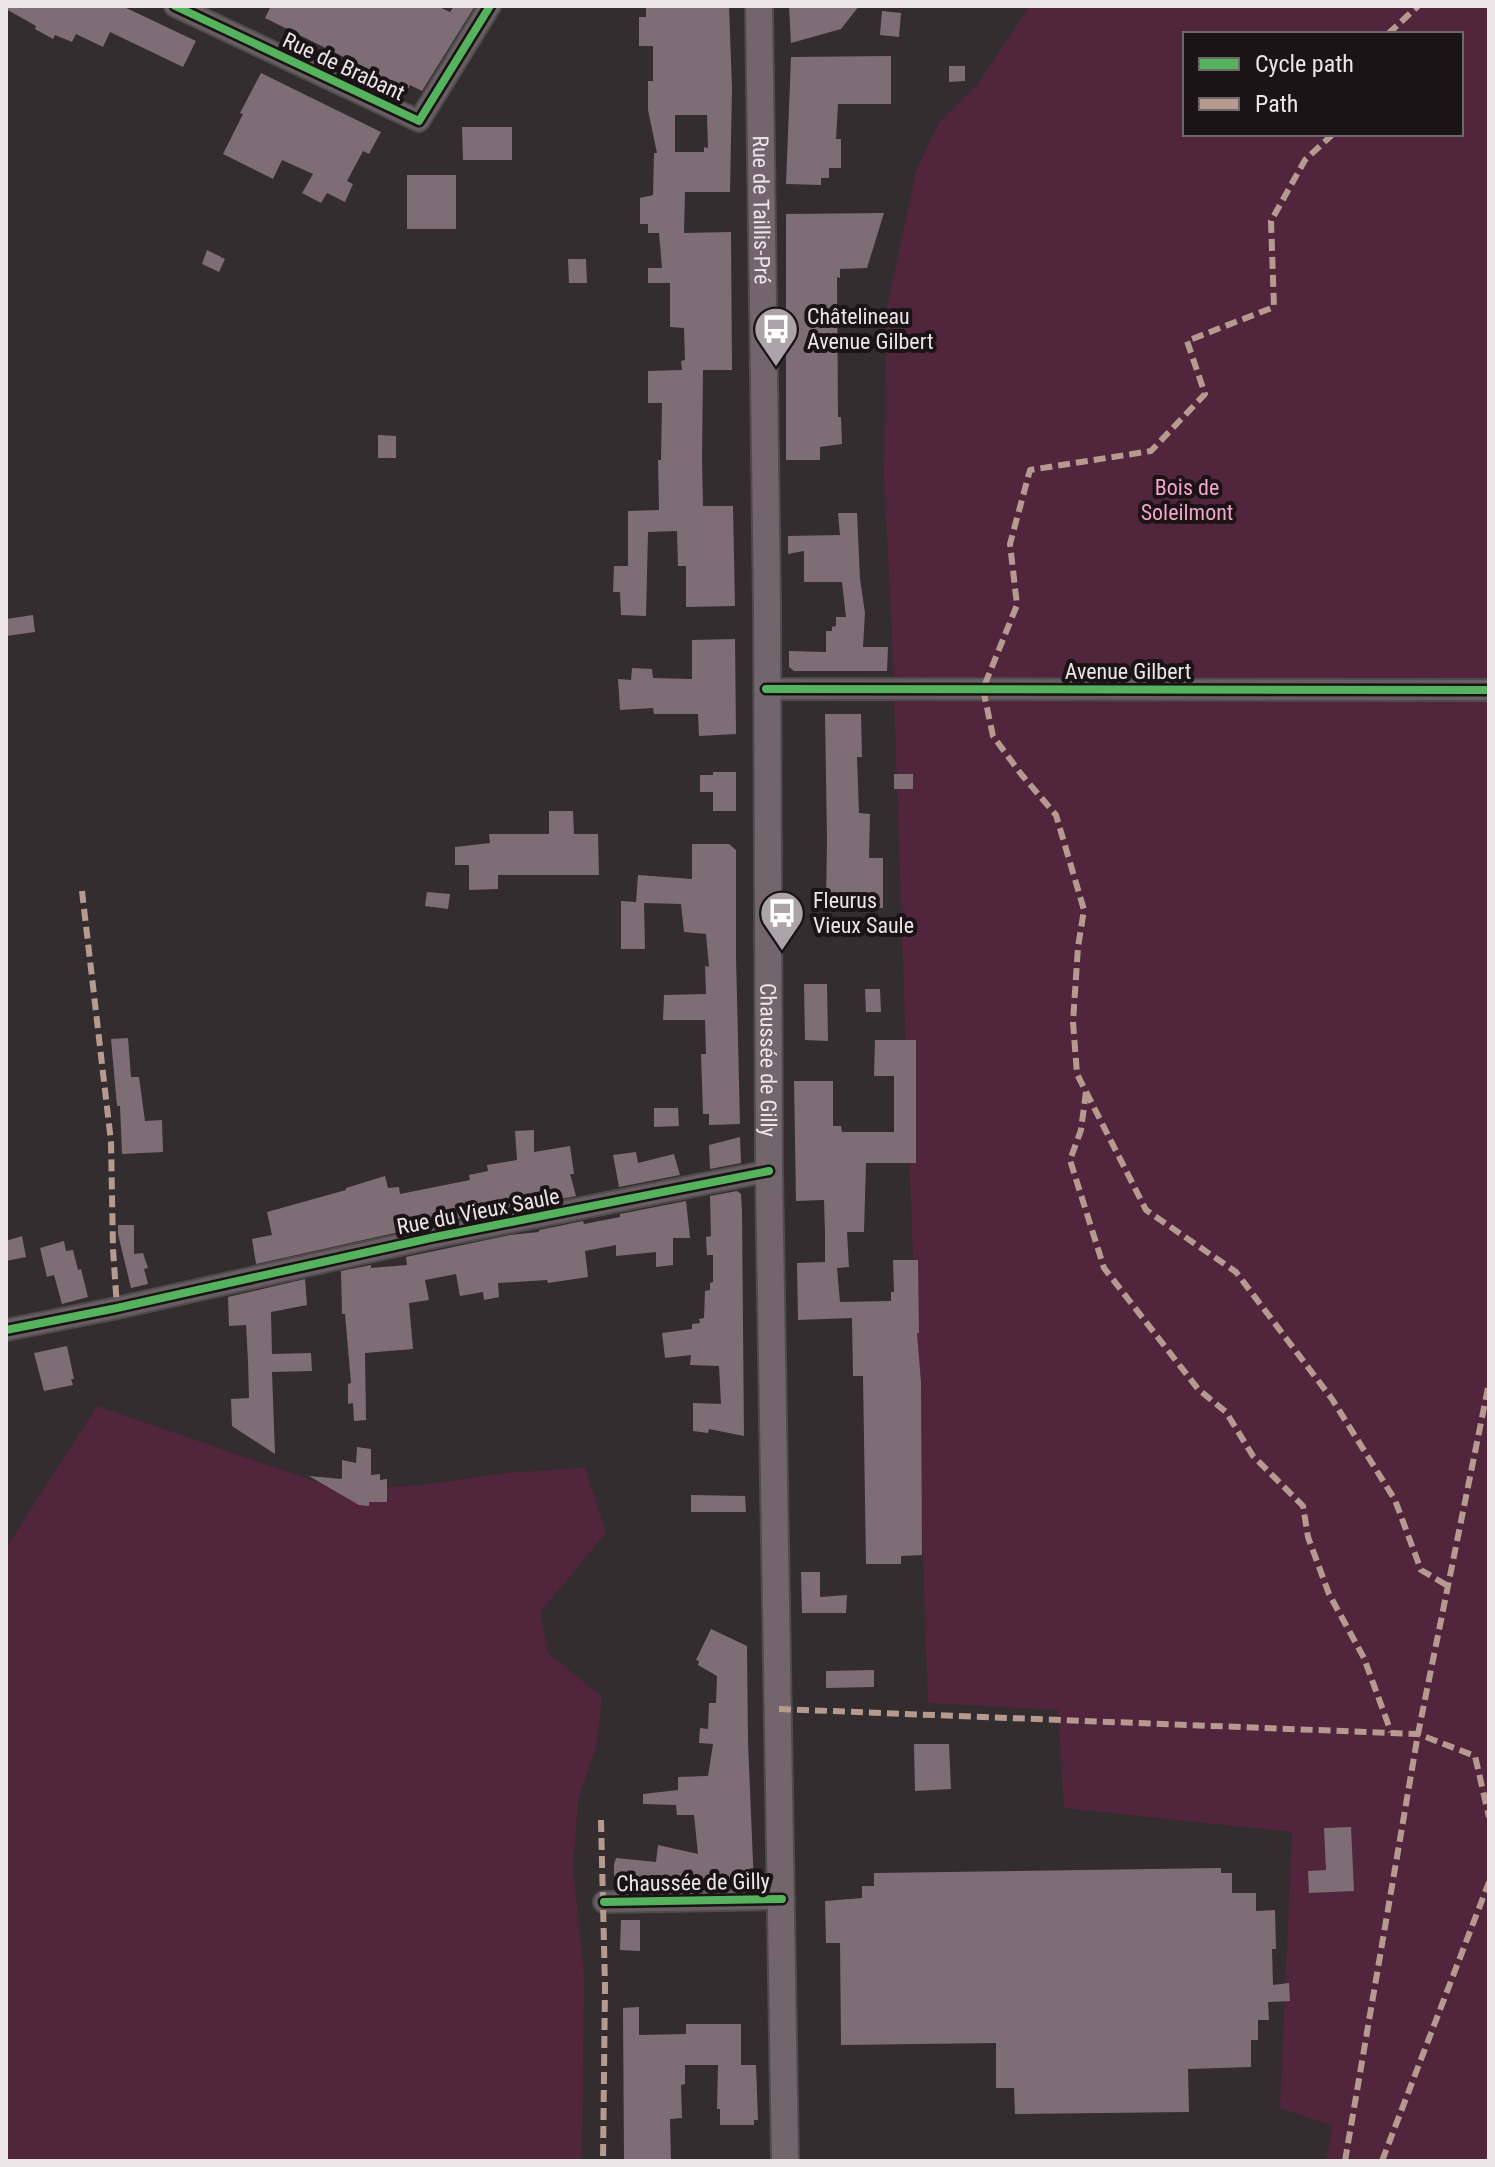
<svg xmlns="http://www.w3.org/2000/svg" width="1495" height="2167" font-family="'Roboto Condensed',sans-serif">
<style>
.green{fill:#51253c;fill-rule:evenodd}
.building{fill:#7e6d75;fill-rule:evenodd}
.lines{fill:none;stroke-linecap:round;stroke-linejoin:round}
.minor-casing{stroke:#504b4d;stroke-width:24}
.major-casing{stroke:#504b4d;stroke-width:30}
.minor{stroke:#685d61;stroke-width:20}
.major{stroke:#72656c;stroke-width:26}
.quiet{stroke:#b69a8f;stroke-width:6;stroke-dasharray:12 6;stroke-linecap:butt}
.cycleway-casing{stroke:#1a1417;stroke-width:13}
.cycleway{stroke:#56b35d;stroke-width:8}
.labels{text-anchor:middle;stroke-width:8;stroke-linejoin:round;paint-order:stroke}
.street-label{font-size:22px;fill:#ede4e8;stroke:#1a1417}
.poi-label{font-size:22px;fill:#ede4e8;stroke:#1a1417;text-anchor:start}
.park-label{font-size:22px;fill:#f4a3c9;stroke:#1a1417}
</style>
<rect width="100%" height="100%" fill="#332d30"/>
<!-- green -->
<g class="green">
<path d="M1030 6H1489V2161H1326L1333 2126 1280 2108 1292 1832 1064 1808 1058 1710 928 1703 892 637 884 476 887 308 916 171 938 124 978 84ZM1185 34H1461V134H1185Z"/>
<polygon points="97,1406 317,1482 360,1489 422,1485 506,1473 585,1468 606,1533 540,1612 548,1653 602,1697 596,1747 578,1800 573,1867 584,1975 582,2161 6,2161 6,1548"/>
</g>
<!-- building -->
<g class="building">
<polygon points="6,6 122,6 196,41 183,67 110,32 103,47 76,34 72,42 55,35 53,39 35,29 36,26 6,9"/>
<polygon points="271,6 437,6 450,12 454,6 475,6 422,91 410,85 403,99 368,83 374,72 265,18"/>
<path d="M646 6H729L732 88 730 192H685L684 233 731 232 732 370H703L702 459 703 506H733L735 606 686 607V566H678L677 531 648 532 646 616 621 615 620 592H613L614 566H628V511L659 510 658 460H661L662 403H648V371L682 370 681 361 685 360 684 328 670 327V283H648V268H662L659 233H648V224H640V198L653 195 654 153H657L648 110V81H653V46H639V17H646ZM675 115H707L708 148 704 147V152H675Z"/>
<polygon points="789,6 859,6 841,29 791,43"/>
<polygon points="882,11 901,13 899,37 880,35"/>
<polygon points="891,56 891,104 838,104 836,139 841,139 841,168 829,168 829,178 821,178 821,185 786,184 791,57"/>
<polygon points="949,66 965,66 965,81 949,82"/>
<polygon points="261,73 381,132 369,154 363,151 347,181 353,184 345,202 327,193 321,203 302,193 313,174 282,160 273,179 223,154 243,114 240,113"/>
<polygon points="462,127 512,127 512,160 463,160"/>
<rect x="407" y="175" width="49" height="54"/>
<polygon points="884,213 867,268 840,269 840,278 837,277 838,417 841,417 842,444 820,447 820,460 786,460 786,214"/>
<polygon points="207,250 225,259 219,272 202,264"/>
<polygon points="568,259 586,259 587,283 569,283"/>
<polygon points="378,435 396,436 396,458 378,458"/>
<polygon points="838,513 857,513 860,579 865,613 863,647 888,647 887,671 794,671 789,667 789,651 826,652 826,631 832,631 832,627 836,626 836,617 846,617 842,582 804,582 804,551 788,554 788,536 840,535"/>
<polygon points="33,615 35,632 6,636 6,619"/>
<polygon points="735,639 736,734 699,736 698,714 654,714 653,708 620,710 618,679 631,680 632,668 652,669 653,678 692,679 692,640"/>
<polygon points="825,714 861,714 862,757 857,757 859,813 870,814 869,858 883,858 883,908 862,908 862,905 826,905 827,840"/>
<polygon points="713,772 736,772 736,811 713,811 713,792 700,792 700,775 713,775"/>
<rect x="894" y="774" width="19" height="15"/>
<polygon points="549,811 573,811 574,834 598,834 599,875 498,875 498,889 469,890 469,865 455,865 455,847 490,843 489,834 549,834"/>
<polygon points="692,844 729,844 736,850 736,956 740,1124 709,1125 709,1114 703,1114 701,1054 706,1054 705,1020 663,1020 664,995 706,994 705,966 709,967 706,934 684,932 681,904 644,903 645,949 621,949 621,901 636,902 638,875 692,879"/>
<polygon points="427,892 450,894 448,909 425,906"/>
<polygon points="804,984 827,984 828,1041 805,1040"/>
<polygon points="865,989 880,989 881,1012 866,1012"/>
<polygon points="128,1038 131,1077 139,1077 145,1121 162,1120 163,1152 122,1154 120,1106 117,1106 111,1039"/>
<polygon points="875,1040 916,1040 916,1163 866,1163 864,1232 847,1232 849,1267 837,1268 840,1302 891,1301 891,1292 894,1292 893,1260 918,1260 919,1333 917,1333 921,1383 922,1555 901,1556 901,1564 866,1564 863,1376 853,1376 852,1318 798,1320 797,1263 825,1262 825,1233 824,1200 796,1201 794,1081 833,1081 833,1126 841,1126 842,1132 894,1132 894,1076 874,1076"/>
<polygon points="654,1108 678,1108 679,1126 654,1127"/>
<polygon points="534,1130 534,1152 570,1146 574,1174 570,1174 576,1196 534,1204 534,1202 256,1264 252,1239 272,1235 267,1212 346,1190 346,1188 385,1176 388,1188 399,1187 400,1194 470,1180 469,1175 488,1171 487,1165 517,1160 515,1131"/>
<polygon points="740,1137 741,1163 710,1169 709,1145"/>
<polygon points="636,1152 638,1163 674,1154 680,1175 619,1187 613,1155"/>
<polygon points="737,1191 741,1194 742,1211 744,1436 709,1429 708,1433 693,1431 693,1403 721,1404 719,1366 690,1365 691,1355 665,1358 662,1333 692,1329 692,1324 700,1323 699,1319 704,1318 705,1291 710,1290 710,1283 713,1282 713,1255 707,1255 706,1237 711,1236 710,1196"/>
<polygon points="686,1201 690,1238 673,1238 673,1265 656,1267 656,1252 616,1256 616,1245 585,1251 588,1277 548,1283 547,1280 498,1283 499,1297 484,1300 483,1292 460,1296 456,1274 425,1280 429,1300 409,1303 413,1349 365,1353 366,1420 354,1421 353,1403 348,1404 348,1384 351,1383 345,1314 342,1314 341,1271 371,1265 371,1268 407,1265 406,1257 510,1235 539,1232 539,1230 583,1221 584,1224 620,1217 620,1214"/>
<polygon points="118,1225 134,1225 134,1254 143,1253 148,1268 144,1269 148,1284 131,1288 118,1234"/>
<polygon points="22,1236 26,1257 6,1261 6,1241"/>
<polygon points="64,1241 66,1251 73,1250 78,1270 81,1269 88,1297 62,1304 54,1275 47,1277 40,1248"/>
<polygon points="305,1279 307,1305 271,1312 272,1354 311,1353 312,1371 272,1372 275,1454 232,1426 231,1399 249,1398 248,1361 246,1325 229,1326 228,1297"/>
<polygon points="67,1346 74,1379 71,1379 73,1385 44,1391 34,1353"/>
<polygon points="357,1447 371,1449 371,1475 380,1474 380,1480 387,1479 387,1502 369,1502 369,1506 359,1505 309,1476 342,1479 342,1460 356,1463"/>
<polygon points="691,1495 745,1496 746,1512 691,1512"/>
<polygon points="801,1572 820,1572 820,1597 847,1595 846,1613 802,1613"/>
<polygon points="711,1629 747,1646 748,1742 754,1886 671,1888 671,1886 630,1884 630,1889 614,1889 614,1864 616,1858 656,1862 658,1845 698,1854 694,1815 677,1815 676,1805 643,1804 643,1794 678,1790 678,1777 708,1776 713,1744 699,1743 700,1728 708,1729 709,1703 716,1703 717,1676 698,1665 699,1661 696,1660"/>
<polygon points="874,1670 874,1687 826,1688 826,1671"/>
<polygon points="914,1744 949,1744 951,1789 915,1791"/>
<polygon points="1351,1827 1354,1891 1309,1893 1308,1871 1326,1870 1324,1828"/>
<polygon points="1221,1868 1221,1873 1232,1873 1232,1893 1256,1893 1256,1911 1275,1910 1276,1949 1272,1949 1273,1985 1289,1983 1290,2001 1268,2002 1269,2020 1258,2020 1258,2040 1251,2040 1251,2067 1188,2069 1189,2112 1015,2114 1014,2088 996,2088 996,2043 841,2045 840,1943 826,1943 825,1901 862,1898 862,1886 874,1886 874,1873"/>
<polygon points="621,1920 640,1920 640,1951 620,1950"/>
<polygon points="639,2007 639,2035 686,2034 686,2024 741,2024 741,2065 756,2065 758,2120 754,2120 754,2125 720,2125 720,2109 717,2109 718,2065 685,2065 685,2084 681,2085 682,2118 670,2119 671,2161 624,2161 623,2008"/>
</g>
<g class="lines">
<!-- minor casing -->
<g class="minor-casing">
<g id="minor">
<polyline points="175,6 419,121 490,6"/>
<polyline points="766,689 1489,690"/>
<polyline points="6,1330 117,1308 435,1237 769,1171"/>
<polyline points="604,1902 782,1899"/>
</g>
</g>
<!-- major casing -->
<g class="major-casing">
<g id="major">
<path id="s1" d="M759 6 767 604 769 1171 785 2161"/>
</g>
</g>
<!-- minor -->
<use href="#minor" class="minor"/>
<!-- major -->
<use href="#major" class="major"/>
<!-- quiet -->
<g class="quiet">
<polyline points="1388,34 1418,6"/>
<polyline points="1333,134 1305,160 1271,221 1274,307 1187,341 1205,394 1151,451 1030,470 1010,544 1017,605 983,689 993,736 1021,774 1056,815 1084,910 1078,947 1073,1022 1077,1074 1146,1210 1236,1272 1332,1399 1395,1500 1421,1570 1448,1586"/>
<polyline points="82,891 111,1142 113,1249 117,1308"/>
<polyline points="1086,1092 1081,1130 1070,1160 1104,1268 1198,1389 1226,1412 1253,1456 1303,1506 1308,1537 1329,1594 1364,1658 1391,1732"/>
<polyline points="779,1709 1418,1734 1475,1756 1489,1817"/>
<polyline points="601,1820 605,1986 603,2161"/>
<polyline points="1345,2161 1418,1734 1489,1383"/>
<polyline points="1382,2161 1489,1882"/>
</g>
<!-- cycleway casing -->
<g class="cycleway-casing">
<g id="cycleway">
<polyline points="175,6 419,121 490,6"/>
<polyline points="766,689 1489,690"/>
<polyline points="6,1330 117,1308 435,1237 769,1171"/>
<polyline points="604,1902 782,1899"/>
</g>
</g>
<!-- cycleway -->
<use href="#cycleway" class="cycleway"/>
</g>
<!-- icons -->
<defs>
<g id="bus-pin" transform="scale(2.3)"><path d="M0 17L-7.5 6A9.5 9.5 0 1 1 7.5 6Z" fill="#aca4a8" stroke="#1a1417"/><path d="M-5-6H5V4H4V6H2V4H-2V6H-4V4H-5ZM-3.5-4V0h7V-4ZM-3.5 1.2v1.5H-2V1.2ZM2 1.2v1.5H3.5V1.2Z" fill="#fff"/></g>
</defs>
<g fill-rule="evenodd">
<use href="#bus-pin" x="776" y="329"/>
<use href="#bus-pin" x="782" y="913"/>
</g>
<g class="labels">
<!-- street labels -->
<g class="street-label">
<text transform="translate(344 66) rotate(25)" y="8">Rue de Brabant</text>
<text dy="8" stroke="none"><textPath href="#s1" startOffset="204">Rue de Taillis-Pré</textPath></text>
<text x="1128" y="679">Avenue Gilbert</text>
<text dy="8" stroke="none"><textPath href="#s1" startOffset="1054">Chaussée de Gilly</textPath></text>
<text transform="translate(478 1211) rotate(-11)" y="8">Rue du Vieux Saule</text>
<text transform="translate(693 1882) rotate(-1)" y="8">Chaussée de Gilly</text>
</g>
<!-- poi labels -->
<g class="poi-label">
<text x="807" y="324">Châtelineau<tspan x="807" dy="25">Avenue Gilbert</tspan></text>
<text x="813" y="908">Fleurus<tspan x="813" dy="25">Vieux Saule</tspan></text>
</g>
<!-- park labels -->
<g class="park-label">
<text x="1187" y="495">Bois de<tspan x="1187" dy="25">Soleilmont</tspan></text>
</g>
</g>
<!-- border -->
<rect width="1495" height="2167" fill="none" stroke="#ede4e8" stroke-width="16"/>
<!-- legend -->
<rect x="1183" y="32" width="280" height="104" fill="#1a1417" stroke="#6e676b" stroke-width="2"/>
<rect x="1199" y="58" width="40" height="12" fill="#56b35d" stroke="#6e676b" stroke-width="2"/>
<text x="1255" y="72" font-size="24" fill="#ede4e8">Cycle path</text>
<rect x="1199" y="98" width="40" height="12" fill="#b69a8f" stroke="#6e676b" stroke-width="2"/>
<text x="1255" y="112" font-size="24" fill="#ede4e8">Path</text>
</svg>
